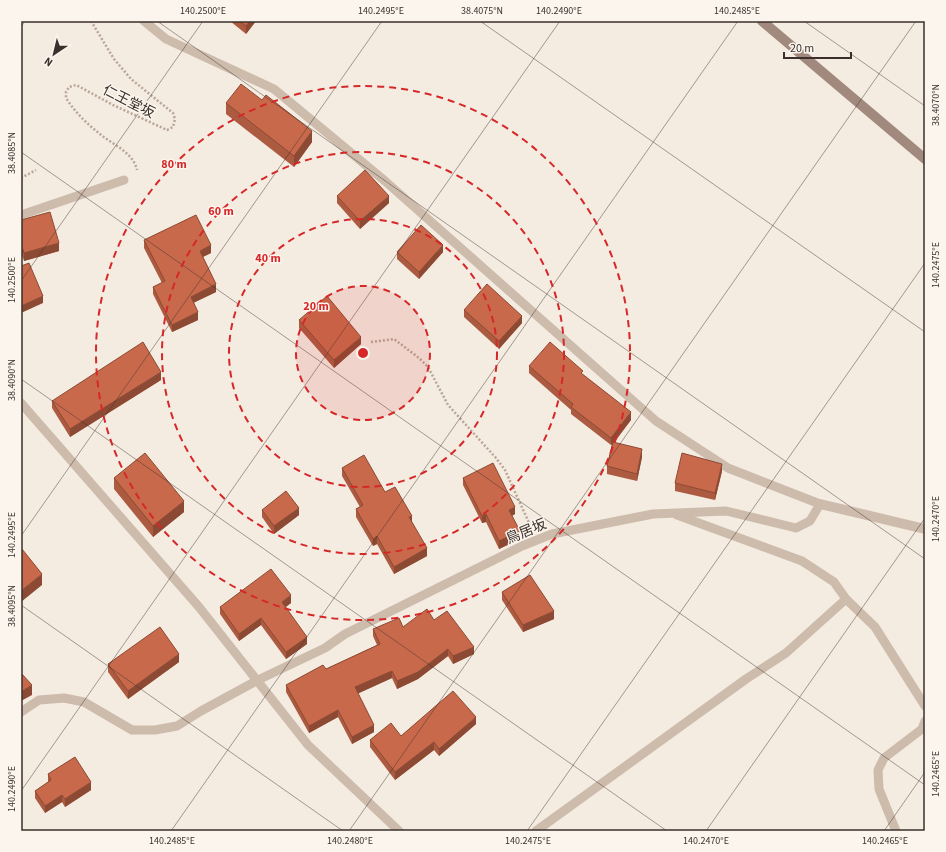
<svg xmlns="http://www.w3.org/2000/svg" width="946" height="852" font-family="'Source Sans 3','Noto Sans JP',sans-serif">
<style>
.lines{fill:none;stroke-linecap:round;stroke-linejoin:round}
.path{stroke:#b9a596;stroke-width:2.5;stroke-dasharray:2 2;stroke-linecap:butt}
.service{stroke:#cdbbac;stroke-width:9}
.minor{stroke:#cdbbac;stroke-width:10}
.secondary{stroke:#a18a7d;stroke-width:10}
.wall{fill:#ac5a40}
.shaded-wall{fill:#8c4a34}
.building{fill:#c8694b;stroke:#8c4a34}
.ticks{fill:none;stroke:#3b302b;stroke-width:1;stroke-opacity:0.45}
.ring{fill:none;stroke:#d62828;stroke-width:2;stroke-dasharray:7 5}
.labels{text-anchor:middle;stroke-width:3;stroke-linejoin:round;paint-order:stroke}
.street-label{font-size:14px;fill:#3b302b;stroke:#fbf5ee}
.centre{fill:#d62828;stroke:#fbf5ee;stroke-width:2}
.ring-label{font-size:12px;text-anchor:middle;font-weight:bold;fill:#d62828;stroke:#fbf5ee;stroke-width:3;stroke-linejoin:round;paint-order:stroke}
.neatline{fill:none;stroke:#3b302b;stroke-width:1.5}
.ticks-label{font-size:10px;text-anchor:middle;fill:#3b302b}
</style>
<rect width="100%" height="100%" fill="#f4ebe1"/>
<g class="lines">
<!-- path -->
<g class="path">
<path d="M91 21 114 59 131 79 173 113 175 119 173 127 167 130 113 105 80 87 76 85 69 87 66 92V98C75 112 87 124 100 134 113 145 133 152 137 170"/>
<polyline points="21,178 36,170"/>
<polyline points="371,342 394,339 419,358 428,367 448,405 496,458 505,470 530,525"/>
</g>
<!-- service -->
<g class="service">
<polyline points="21,215 124,180"/>
<polyline points="21,403 199,607 308,745 399,831"/>
<polyline points="677,515 802,561 834,582 846,599 875,627 925,706"/>
<polyline points="21,712 39,700 64,698 84,702 132,730 155,730 177,726 201,711 258,680 325,648 345,634 522,546 552,534 653,514 726,511 796,528 810,521 820,504 728,468 656,421 385,181 274,89 166,39 144,21"/>
<polyline points="536,831 746,679 786,653 846,599"/>
<polyline points="896,831 879,789 878,770 884,758 922,729 925,721"/>
</g>
<!-- minor -->
<polyline class="minor" points="820,504 925,529"/>
<!-- secondary -->
<polyline class="secondary" points="762,21 925,159"/>
</g>
<!-- wall -->
<g class="wall">
<polygon points="230,21 256,21 246,34"/>
<polygon points="262,100 312,142 294,167 226,114 226,103"/>
<polygon points="337,196 389,203 360,229 337,203"/>
<polygon points="21,220 59,251 24,261 21,252"/>
<polygon points="144,240 211,253 203,257 216,292 193,303 198,320 172,332 153,294 153,287 162,283 144,248"/>
<polygon points="397,252 443,252 419,279 397,259"/>
<polygon points="464,310 522,323 499,349 464,317"/>
<polygon points="299,320 361,344 334,368 299,328"/>
<polygon points="529,366 583,375 631,420 614,443 642,457 637,481 607,474 607,466 612,444 611,445 571,414 571,410 529,373"/>
<polygon points="161,380 70,437 52,408 52,401"/>
<polygon points="342,468 385,492 412,522 427,556 394,574 377,544 373,546 356,517 356,509 360,507 342,476"/>
<polygon points="722,471 715,500 675,491 675,483"/>
<polygon points="114,478 184,512 153,537 114,489"/>
<polygon points="463,478 515,514 512,516 520,539 499,549 486,522 482,523 463,485"/>
<polygon points="262,510 299,515 274,534 262,517"/>
<polygon points="502,592 554,619 523,632 502,600"/>
<polygon points="291,603 285,607 307,644 286,659 261,625 239,641 220,614 220,607"/>
<polygon points="434,620 474,654 453,664 448,656 418,679 397,689 392,678 358,693 374,732 352,744 338,717 309,733 286,692 286,685 326,669 377,645 373,636 373,629 403,627"/>
<polygon points="179,662 128,699 108,672 108,664"/>
<polygon points="476,724 439,756 434,750 395,780 370,747 370,740 401,736"/>
<polygon points="48,774 91,790 65,807 62,802 45,813 35,798 35,791 48,782"/>
</g>
<!-- shaded-wall -->
<g class="shaded-wall">
<polygon points="250,21 256,21 246,34 246,26"/>
<polygon points="312,131 312,142 294,167 294,156"/>
<polygon points="389,196 389,203 360,229 360,221"/>
<polygon points="59,243 59,251 24,261 24,253"/>
<polygon points="211,245 211,253 200,258 200,251"/>
<polygon points="443,245 443,252 419,279 419,272"/>
<polygon points="216,284 216,292 191,304 191,297"/>
<polygon points="43,296 43,303 21,313 21,306"/>
<polygon points="198,312 198,320 172,332 172,325"/>
<polygon points="522,316 522,323 499,349 499,341"/>
<polygon points="361,337 361,344 334,368 334,360"/>
<polygon points="161,372 161,380 70,437 70,429"/>
<polygon points="631,412 631,420 611,445 611,438"/>
<polygon points="642,449 642,457 637,481 637,474"/>
<polygon points="722,464 722,471 715,500 715,493"/>
<polygon points="184,501 184,512 153,537 153,526"/>
<polygon points="515,507 515,514 509,517 509,510"/>
<polygon points="299,508 299,515 274,534 274,526"/>
<polygon points="486,514 486,522 482,523 482,516"/>
<polygon points="412,516 412,523 409,517"/>
<polygon points="520,531 520,539 499,549 499,541"/>
<polygon points="377,536 377,544 373,546 373,539"/>
<polygon points="427,548 427,556 394,574 394,567"/>
<polygon points="42,574 42,585 21,602 21,591"/>
<polygon points="291,595 291,603 282,610 282,602"/>
<polygon points="554,611 554,619 523,632 523,625"/>
<polygon points="261,618 261,625 239,641 239,634"/>
<polygon points="307,637 307,644 286,659 286,652"/>
<polygon points="474,647 474,654 453,664 453,656"/>
<polygon points="448,649 448,656 418,679 397,689 397,681"/>
<polygon points="179,654 179,662 128,699 128,691"/>
<polygon points="392,671 392,678 355,695 355,687"/>
<polygon points="32,685 32,695 21,701 21,692"/>
<polygon points="338,710 338,717 309,733 309,726"/>
<polygon points="476,717 476,724 439,756 439,749"/>
<polygon points="374,725 374,732 352,744 352,737"/>
<polygon points="434,742 434,750 395,780 395,772"/>
<polygon points="91,782 91,790 65,807 65,799"/>
<polygon points="62,795 62,802 45,813 45,806"/>
</g>
<!-- building -->
<g class="building">
<polygon points="239,21 250,21 246,26"/>
<polygon points="241,84 262,100 266,95 312,131 294,156 226,103"/>
<polygon points="365,170 389,196 360,221 337,196"/>
<polygon points="50,212 59,243 24,253 21,244 21,220"/>
<polygon points="196,215 211,245 200,251 216,284 191,297 198,312 172,325 153,287 165,281 144,240"/>
<polygon points="421,225 443,245 419,272 397,252"/>
<polygon points="29,263 43,296 21,306 21,266"/>
<polygon points="487,284 522,316 499,341 464,310"/>
<polygon points="327,296 361,337 334,360 299,320"/>
<polygon points="143,342 161,372 70,429 52,401"/>
<polygon points="550,342 583,371 581,373 631,412 611,438 571,407 573,404 529,366"/>
<polygon points="613,442 642,449 637,474 607,466"/>
<polygon points="145,453 184,501 153,526 114,478"/>
<polygon points="682,453 722,464 715,493 675,483"/>
<polygon points="364,455 385,492 395,487 412,516 409,517 427,548 394,567 377,536 373,539 356,509 363,505 342,468"/>
<polygon points="493,463 515,507 509,510 520,531 499,541 486,514 482,516 463,478"/>
<polygon points="286,491 299,508 274,526 262,510"/>
<polygon points="21,549 22,549 42,574 21,591"/>
<polygon points="271,569 291,595 282,602 307,637 286,652 261,618 239,634 220,607"/>
<polygon points="530,575 554,611 523,625 502,592"/>
<polygon points="427,609 434,620 447,611 474,647 453,656 448,649 418,672 397,681 392,671 355,687 374,725 352,737 338,710 309,726 286,685 323,665 326,669 380,644 373,629 399,618 403,627"/>
<polygon points="160,627 179,654 128,691 108,664"/>
<polygon points="21,673 32,685 21,692"/>
<polygon points="453,691 476,717 439,749 434,742 395,772 370,740 391,723 401,736"/>
<polygon points="75,757 91,782 65,799 62,795 45,806 35,791 51,780 48,774"/>
</g>
<!-- ticks -->
<path class="ticks" d="M157 21 925 559M480 21 925 332M804 21 925 106M21 27 25 21M21 152 925 785M21 281 203 21M21 379 667 831M21 536 382 21M21 605 343 831M21 791 560 21M171 831 738 21M349 831 916 21M527 831 925 263M706 831 925 518M884 831 925 772"/>
<!-- distance rings -->
<circle cx="363" cy="353" r="67" fill="#d62828" fill-opacity=".12"/>
<g class="ring">
<circle cx="363" cy="353" r="67"/>
<circle cx="363" cy="353" r="134"/>
<circle cx="363" cy="353" r="201"/>
<circle cx="363" cy="353" r="267"/>
</g>
<g class="labels">
<!-- street labels -->
<g class="street-label">
<text transform="translate(129 101) rotate(27)" y="5">仁王堂坂</text>
<text transform="translate(526 531) rotate(-23)" y="5">鳥居坂</text>
</g>
</g>
<circle cx="363" cy="353" r="6" class="centre"/>
<g class="ring-label">
<text x="174" y="168">80 m</text>
<text x="221" y="215">60 m</text>
<text x="268" y="262">40 m</text>
<text x="316" y="310">20 m</text>
</g>
<!-- border -->
<rect width="946" height="852" fill="none" stroke="#fbf5ee" stroke-width="44"/>
<!-- north arrow -->
<g transform="translate(54 54) rotate(215)" stroke="#fbf5ee" stroke-width="3" paint-order="stroke">
<path d="M0-3L7 15L0 10L-7 15Z" fill="#3b302b"/>
<text y="-6" font-size="11" font-weight="bold" text-anchor="middle" fill="#3b302b">N</text>
</g>
<!-- scale -->
<path d="M784 52v6h67v-6" fill="none" stroke="#3b302b" stroke-width="2"/>
<text x="790" y="52" font-size="12" fill="#3b302b" stroke="#fbf5ee" stroke-width="3" paint-order="stroke">20 m</text>
<rect x="22" y="22" width="902" height="808" class="neatline"/>
<g class="ticks-label">
<text x="203" y="14">140.2500°E</text>
<text x="381" y="14">140.2495°E</text>
<text x="482" y="14">38.4075°N</text>
<text x="559" y="14">140.2490°E</text>
<text x="737" y="14">140.2485°E</text>
<text transform="translate(935 105) rotate(-90)" y="4">38.4070°N</text>
<text transform="translate(11 153) rotate(-90)" y="4">38.4085°N</text>
<text transform="translate(935 265) rotate(-90)" y="4">140.2475°E</text>
<text transform="translate(11 280) rotate(-90)" y="4">140.2500°E</text>
<text transform="translate(11 380) rotate(-90)" y="4">38.4090°N</text>
<text transform="translate(935 519) rotate(-90)" y="4">140.2470°E</text>
<text transform="translate(11 535) rotate(-90)" y="4">140.2495°E</text>
<text transform="translate(11 606) rotate(-90)" y="4">38.4095°N</text>
<text transform="translate(935 774) rotate(-90)" y="4">140.2465°E</text>
<text transform="translate(11 789) rotate(-90)" y="4">140.2490°E</text>
<text x="172" y="844">140.2485°E</text>
<text x="350" y="844">140.2480°E</text>
<text x="528" y="844">140.2475°E</text>
<text x="706" y="844">140.2470°E</text>
<text x="885" y="844">140.2465°E</text>
</g>
</svg>
